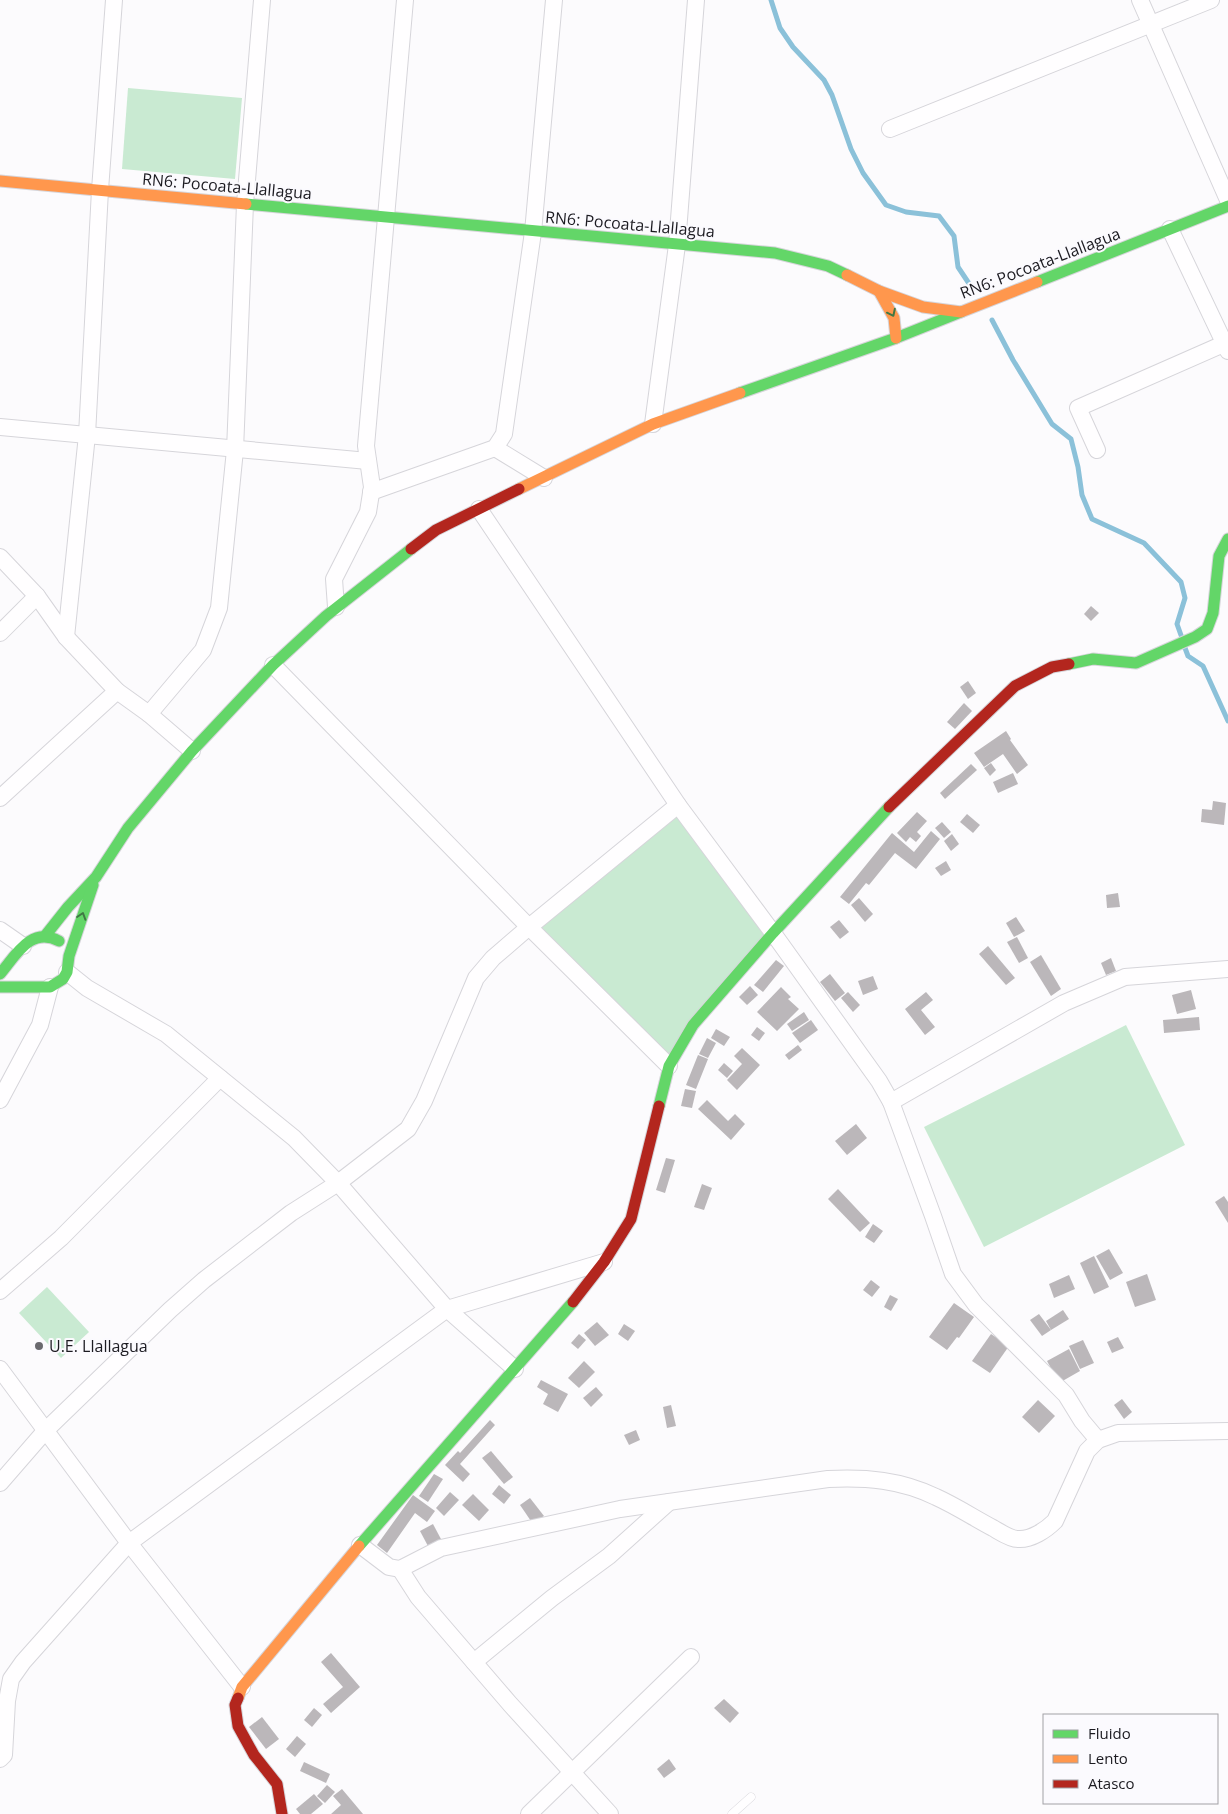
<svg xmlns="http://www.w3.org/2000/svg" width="1228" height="1814" font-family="'Open Sans',sans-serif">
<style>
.green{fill:#c9ead2}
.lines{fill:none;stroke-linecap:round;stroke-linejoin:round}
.stream{stroke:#8bc1d9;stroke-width:5}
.building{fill:#bbb7ba}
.lane-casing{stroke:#d6d5da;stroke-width:9}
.street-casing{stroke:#d6d5da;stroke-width:18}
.fast-casing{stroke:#d6d5da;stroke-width:13}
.slow-casing{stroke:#d6d5da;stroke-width:13}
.jam-casing{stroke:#d6d5da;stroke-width:13}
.lane{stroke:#fffeff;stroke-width:8}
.street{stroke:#fffeff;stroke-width:16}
.fast{stroke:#63d668;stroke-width:11}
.slow{stroke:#ff974d;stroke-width:11}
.jam{stroke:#b3261e;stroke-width:11}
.oneway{stroke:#407844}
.poi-dot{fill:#6a696e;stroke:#fbfafe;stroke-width:2}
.labels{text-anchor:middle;stroke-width:4;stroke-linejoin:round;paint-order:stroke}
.street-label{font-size:16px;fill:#1c1b21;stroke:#fbfafe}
.poi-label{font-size:16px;fill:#1c1b21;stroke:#fbfafe;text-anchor:start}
</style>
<rect width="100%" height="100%" fill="#fcfbfd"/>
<!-- green -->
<g class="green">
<polygon points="128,88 242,98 235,179 122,169"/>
<polygon points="678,805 773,933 669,1066 529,927"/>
<polygon points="1126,1025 1185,1145 984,1247 924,1127"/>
<polygon points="47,1287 89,1332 61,1358 19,1313"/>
</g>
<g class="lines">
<!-- stream -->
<g class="stream">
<polyline points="771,0 780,28 793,47 824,80 832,95 851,149 863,173 886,205 906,212 939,216 954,236 958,267 970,285"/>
<polyline points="992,320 1013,360 1052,424 1071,439 1078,467 1082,495 1092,519 1144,543 1181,582 1185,598 1177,624 1182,638"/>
<polyline points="1185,648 1188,656 1203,666 1228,721"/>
</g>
</g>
<!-- building -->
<g class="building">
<polygon points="1091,606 1099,613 1091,621 1084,614"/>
<polygon points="968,681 976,693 968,699 960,687"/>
<polygon points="964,703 972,711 955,729 947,722"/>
<polygon points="1006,731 1011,739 1010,740 1028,765 1017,774 1003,754 984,767 974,753"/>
<polygon points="991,763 996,770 990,776 984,768"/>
<polygon points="971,764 977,770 945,799 940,793"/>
<polygon points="1013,773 1018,784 998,793 993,782"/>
<polygon points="1213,801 1226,803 1224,825 1201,822 1202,809 1212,810"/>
<polygon points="917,812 927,821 917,832 921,836 916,842 910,837 906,842 897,833"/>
<polygon points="967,814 980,825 973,833 960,822"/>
<polygon points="942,822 951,832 944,838 935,828"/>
<polygon points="931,831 940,839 916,869 895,853 869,885 866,883 849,904 840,897 892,833 914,852"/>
<polygon points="952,834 959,844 951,851 944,841"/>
<polygon points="946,861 951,870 941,876 935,868"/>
<polygon points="1118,893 1120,907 1107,908 1106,895"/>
<polygon points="859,898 873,914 865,922 851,905"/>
<polygon points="1016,917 1025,931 1014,937 1006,923"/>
<polygon points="839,920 849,932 840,939 830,927"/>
<polygon points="1017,937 1028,958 1019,963 1007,942"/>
<polygon points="988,946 1015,978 1006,985 979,954"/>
<polygon points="1041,955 1061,989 1051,996 1030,962"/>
<polygon points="1111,958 1116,971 1106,975 1101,963"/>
<polygon points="776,960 784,966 763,992 754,985"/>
<polygon points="830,974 845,993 835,1001 820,982"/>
<polygon points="873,976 878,989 863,995 858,981"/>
<polygon points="750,986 758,995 747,1005 739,997"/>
<polygon points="781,987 791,997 788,999 799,1009 777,1031 757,1012"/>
<polygon points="1191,990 1196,1009 1177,1014 1172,995"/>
<polygon points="848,992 860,1005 853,1012 841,998"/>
<polygon points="926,992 933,1000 921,1010 935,1027 925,1035 905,1009"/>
<polygon points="804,1012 809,1020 792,1031 787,1024"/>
<polygon points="1199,1017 1200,1030 1164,1033 1163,1020"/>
<polygon points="811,1020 818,1030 800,1043 792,1033"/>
<polygon points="757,1027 765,1033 759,1041 751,1035"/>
<polygon points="716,1029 730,1037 724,1046 711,1038"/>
<polygon points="707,1038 716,1043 708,1058 699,1054"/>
<polygon points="798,1045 802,1050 789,1060 785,1055"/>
<polygon points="742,1048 760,1065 737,1090 727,1080 742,1064 734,1056"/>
<polygon points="698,1055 708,1059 696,1089 686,1085"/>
<polygon points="724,1063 733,1071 727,1078 718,1070"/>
<polygon points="685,1089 696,1091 692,1108 681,1106"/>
<polygon points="707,1100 728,1121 735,1114 745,1124 731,1140 698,1109"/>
<polygon points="856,1124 867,1138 847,1155 835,1141"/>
<polygon points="666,1158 675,1160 665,1193 656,1190"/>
<polygon points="702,1184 712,1188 704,1210 694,1207"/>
<polygon points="838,1189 870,1223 860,1232 828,1199"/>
<polygon points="1224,1196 1228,1202 1228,1223 1215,1202"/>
<polygon points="873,1224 883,1231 874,1243 865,1237"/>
<polygon points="1109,1249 1123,1273 1110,1280 1096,1256"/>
<polygon points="1094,1256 1109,1287 1094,1294 1080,1263"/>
<polygon points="1147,1274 1156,1300 1135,1307 1126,1282"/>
<polygon points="1069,1275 1075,1289 1054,1298 1049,1284"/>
<polygon points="871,1280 880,1287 872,1297 863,1290"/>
<polygon points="890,1295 898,1299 891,1311 884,1307"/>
<polygon points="954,1303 974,1317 959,1338 957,1337 947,1350 929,1337"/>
<polygon points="1063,1310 1069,1319 1051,1330 1046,1321"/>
<polygon points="1039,1314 1051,1330 1042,1336 1030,1320"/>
<polygon points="597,1322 609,1335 595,1346 584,1333"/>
<polygon points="624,1324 635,1331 628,1341 618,1334"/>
<polygon points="579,1334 586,1340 578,1349 571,1343"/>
<polygon points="991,1334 1009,1346 990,1373 972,1361"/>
<polygon points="1118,1337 1124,1348 1112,1353 1107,1342"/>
<polygon points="1083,1340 1094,1363 1080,1369 1069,1346"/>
<polygon points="1069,1349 1080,1371 1059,1383 1047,1361"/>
<polygon points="584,1361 595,1372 579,1388 568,1378"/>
<polygon points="541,1380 568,1394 558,1412 543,1404 548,1394 537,1387"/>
<polygon points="596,1387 603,1395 591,1407 583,1398"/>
<polygon points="1122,1399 1132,1412 1124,1419 1114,1405"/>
<polygon points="1038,1400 1055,1416 1039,1433 1022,1417"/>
<polygon points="671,1405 676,1426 667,1428 663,1407"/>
<polygon points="490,1420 495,1425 460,1464 470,1474 463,1482 445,1465 458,1451 460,1453"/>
<polygon points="636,1430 640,1440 629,1445 624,1435"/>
<polygon points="491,1451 513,1477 504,1484 482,1458"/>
<polygon points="434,1474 443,1479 428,1502 419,1496"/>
<polygon points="499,1485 511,1495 504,1504 492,1494"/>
<polygon points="450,1492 459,1500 444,1516 436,1508"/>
<polygon points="473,1494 489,1510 479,1521 462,1505"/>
<polygon points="413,1495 435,1511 427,1522 415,1513 387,1553 377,1545"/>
<polygon points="530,1498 544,1516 533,1524 520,1505"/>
<polygon points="433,1524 442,1541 429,1548 420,1531"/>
<polygon points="331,1653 360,1687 331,1713 323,1704 343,1687 321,1662"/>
<polygon points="724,1699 739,1713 730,1723 714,1708"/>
<polygon points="314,1708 322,1715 312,1727 304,1720"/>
<polygon points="262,1717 279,1739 266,1749 249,1727"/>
<polygon points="297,1736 306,1744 295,1757 286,1749"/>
<polygon points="669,1759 676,1769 664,1778 657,1769"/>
<polygon points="304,1762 330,1774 326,1783 300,1771"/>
<polygon points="327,1785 335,1792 325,1803 317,1796"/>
<polygon points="342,1789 363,1814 331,1814 341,1805 333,1796"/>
<polygon points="314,1794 323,1804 311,1814 300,1814 296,1809"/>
</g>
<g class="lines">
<!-- lane casing -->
<g class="lane-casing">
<polyline id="lane" points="732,1814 751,1797"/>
</g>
<!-- street casing -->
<g class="street-casing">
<g id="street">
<polyline points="1140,0 1228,200"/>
<polyline points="890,129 1211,0"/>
<polyline points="1170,229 1228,351"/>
<polyline points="653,424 677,245 696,0"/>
<polyline points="0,427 368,461"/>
<polyline points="495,448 544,478"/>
<polyline points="1097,450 1078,408 1228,342"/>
<polyline points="371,492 495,448 504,434 533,232 554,0"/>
<polyline points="479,509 678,805 773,933 879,1081 891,1102 933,1216 953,1274 976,1305 1066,1395 1082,1421 1098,1440"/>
<polyline points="0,557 37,596 66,637 117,691 149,714 192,751"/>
<polyline points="336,607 334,579 368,512 372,487 366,446 405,0"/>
<polyline points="0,633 37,596"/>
<polyline points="66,637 87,435 100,190 114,0"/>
<polyline points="273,665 529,927 669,1066"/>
<polyline points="149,714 203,650 219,608 235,450 245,204 262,0"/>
<polyline points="0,798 117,691"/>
<polyline points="0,930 23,946"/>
<polyline points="67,972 87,988 166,1034 294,1138 338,1183 447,1309 515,1369"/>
<polyline points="0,1100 40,1025 50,987"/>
<polyline points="891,1102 1064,1003 1125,977 1228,969"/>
<polyline points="0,1291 61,1238 220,1078"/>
<polyline points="0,1369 129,1543 242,1687"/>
<polyline points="0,1483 46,1430 170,1310 204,1280 291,1213 338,1183 408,1129 424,1101 476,978 493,958 529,927 678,805"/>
<path d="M360 1545 389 1567 400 1569 441 1548 620 1509 828 1479C866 1477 901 1480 936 1497 956 1506 974 1518 993 1528 1000 1532 1010 1539 1018 1539 1031 1540 1046 1530 1055 1521L1087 1451 1098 1440 1118 1433 1228 1431"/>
<polyline points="400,1569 418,1597 510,1704 610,1814"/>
<polyline points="474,1662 552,1598 609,1556 669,1502"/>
<polyline points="0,1759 4,1755 7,1701 11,1679 23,1662 129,1543 447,1309 604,1262"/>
<polyline points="529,1814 691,1657"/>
</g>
</g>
<!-- fast casing -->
<g class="fast-casing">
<g id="fast">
<polyline points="246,204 775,253 828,266 847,275"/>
<polyline points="1037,282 1228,206"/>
<polyline points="740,393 896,338 961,312"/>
<polyline points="1069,664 1093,659 1136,663 1195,637 1207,629 1213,613 1219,556 1228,539"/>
<polyline points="45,936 68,907 96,877 128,828 192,751 273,665 326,616 411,549"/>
<path d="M0 974C16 955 31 926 59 941"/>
<polyline points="0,987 50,987 63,979 67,972 69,956 93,885"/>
<polyline points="659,1106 669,1066 693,1025 773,933 889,807"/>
<polyline points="359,1546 573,1302"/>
</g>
</g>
<!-- slow casing -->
<g class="slow-casing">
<g id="slow">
<polyline points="0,181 246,204"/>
<polyline points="847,275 879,291 923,307 961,312 1037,282"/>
<polyline points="879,291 894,318 896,338"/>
<polyline points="519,489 653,424 740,393"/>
<polyline points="238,1698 242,1687 359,1546"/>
</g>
</g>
<!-- jam casing -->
<g class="jam-casing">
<g id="jam">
<polyline points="411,549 436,530 519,489"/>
<polyline points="889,807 1015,686 1052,667 1069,664"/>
<polyline points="573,1302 604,1262 631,1219 659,1106"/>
<polyline points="238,1698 235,1705 238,1726 254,1755 277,1784 282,1814"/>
</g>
</g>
<!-- lane -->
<use href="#lane" class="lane"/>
<!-- street -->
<use href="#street" class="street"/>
<!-- fast -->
<use href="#fast" class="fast"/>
<!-- slow -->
<use href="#slow" class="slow"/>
<!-- jam -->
<use href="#jam" class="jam"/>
</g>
<!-- one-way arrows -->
<defs><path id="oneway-chevron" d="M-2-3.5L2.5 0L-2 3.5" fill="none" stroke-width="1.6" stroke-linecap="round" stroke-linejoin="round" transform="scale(1.25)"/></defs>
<g class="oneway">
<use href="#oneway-chevron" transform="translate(892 313) rotate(64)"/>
<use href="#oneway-chevron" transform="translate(82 916) rotate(-72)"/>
</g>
<!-- markers -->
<circle class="poi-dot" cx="39" cy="1346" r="5"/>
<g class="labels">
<!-- street labels -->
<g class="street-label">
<text transform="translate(227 186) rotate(5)" y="6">RN6: Pocoata-Llallagua</text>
<text transform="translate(630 224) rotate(5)" y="6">RN6: Pocoata-Llallagua</text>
<text transform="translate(1040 263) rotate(-21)" y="6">RN6: Pocoata-Llallagua</text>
</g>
<!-- poi labels -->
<g class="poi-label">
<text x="49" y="1352">U.E. Llallagua</text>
</g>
</g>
<!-- legend -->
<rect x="1043" y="1714" width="175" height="90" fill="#fbfafe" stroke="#a2a1a6"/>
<rect x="1053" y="1730" width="25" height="8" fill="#63d668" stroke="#a2a1a6"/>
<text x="1088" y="1739" font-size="15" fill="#1c1b21">Fluido</text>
<rect x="1053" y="1755" width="25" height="8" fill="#ff974d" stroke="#a2a1a6"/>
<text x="1088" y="1764" font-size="15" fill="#1c1b21">Lento</text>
<rect x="1053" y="1780" width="25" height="8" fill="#b3261e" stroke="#a2a1a6"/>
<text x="1088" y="1789" font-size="15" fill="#1c1b21">Atasco</text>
</svg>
